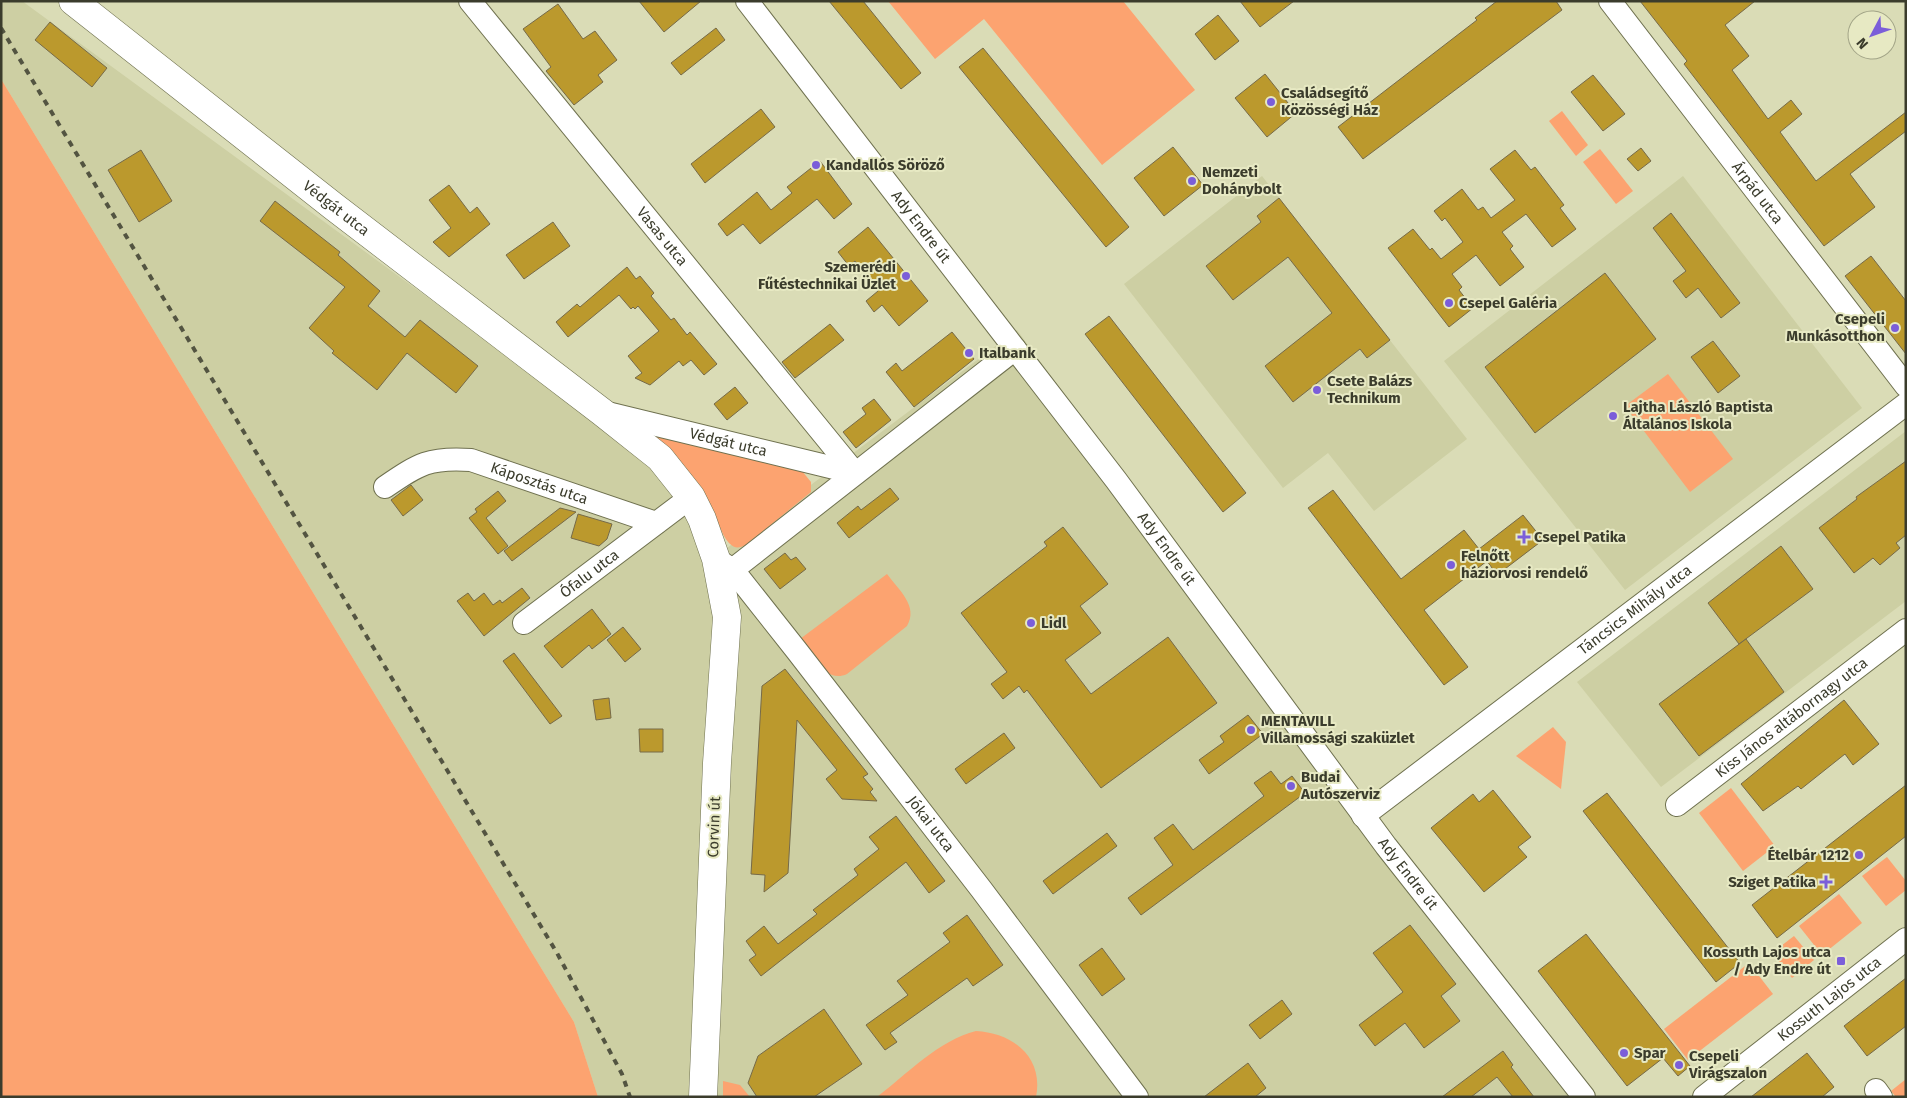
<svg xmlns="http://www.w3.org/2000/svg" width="1907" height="1098" font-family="'Fira Sans',sans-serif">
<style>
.built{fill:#cdcfa3}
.green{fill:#fca370}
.building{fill:#bb992d;stroke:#766a49}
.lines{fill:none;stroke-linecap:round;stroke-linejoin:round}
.minor-casing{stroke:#6f714f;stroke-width:24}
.major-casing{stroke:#6f714f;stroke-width:29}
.minor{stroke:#fff;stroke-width:22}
.major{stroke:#fff;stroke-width:28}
.rail{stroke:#535441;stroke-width:4;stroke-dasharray:6 6;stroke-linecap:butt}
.poi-dot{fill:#7b5ed9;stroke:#e7e9c3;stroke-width:2}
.labels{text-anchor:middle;stroke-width:4;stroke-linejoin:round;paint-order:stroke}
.poi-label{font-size:15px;font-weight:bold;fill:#3b3c2c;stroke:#e7e9c3;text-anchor:start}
.street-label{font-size:15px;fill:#3b3c2c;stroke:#e7e9c3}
</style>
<rect width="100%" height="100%" fill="#dadcb6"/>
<!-- built -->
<g class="built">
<polygon points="1,1 22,1 694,492 711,560 1017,330 1581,1097 598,1097 574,1022 1,79"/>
<polygon points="1262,176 1467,439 1374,511 1328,453 1283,488 1124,284"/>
<polygon points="1683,176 1862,408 1625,590 1444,361"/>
<polygon points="1906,431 1906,601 1661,787 1577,682"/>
</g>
<!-- green -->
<g class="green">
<polygon points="888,1 1123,1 1195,90 1102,165 984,19 935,59"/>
<polygon points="1,79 574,1022 598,1097 1,1097"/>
<polygon points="1562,111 1588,145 1576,156 1549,121"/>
<polygon points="1600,149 1633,191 1616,204 1583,162"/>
<polygon points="1668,374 1733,459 1690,492 1625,406"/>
<path d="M654 431 798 466 811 482V492L746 545C739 548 735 549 729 543 720 533 717 516 709 504 693 481 672 461 653 439Z"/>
<path d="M887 574C898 589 919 606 907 626L847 674C825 684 812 654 800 639Z"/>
<polygon points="1553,727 1566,742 1561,789 1516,756"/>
<polygon points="1731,788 1775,846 1743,871 1699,813"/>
<polygon points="1887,857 1906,881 1906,890 1886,906 1862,876"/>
<polygon points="1839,894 1862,923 1822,955 1799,926"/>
<polygon points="1794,936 1814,960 1792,978 1772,953"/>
<polygon points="1749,963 1773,994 1688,1060 1664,1029"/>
<path d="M976 1031C1013 1033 1044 1057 1036 1097H877C907 1074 939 1040 976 1031Z"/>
<polygon points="1906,1079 1906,1097 1896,1097 1891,1091"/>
<polygon points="723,1081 740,1085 750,1097 723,1097"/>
</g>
<!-- building -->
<g class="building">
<polygon points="639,1 701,1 664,32"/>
<polygon points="829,1 863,1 921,73 901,89"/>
<polygon points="1240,1 1294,1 1260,27"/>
<polygon points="1497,1 1556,1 1562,10 1363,159 1338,127 1477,20 1475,18"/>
<polygon points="1640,1 1755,1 1725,25 1749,56 1732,70 1768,119 1791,100 1802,114 1780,132 1816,181 1906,112 1906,131 1850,174 1875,207 1824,246 1684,64 1687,61"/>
<polygon points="558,4 583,39 595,31 617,60 598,75 603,82 574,105 546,71 551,67 523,29"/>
<polygon points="1218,15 1239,41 1215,60 1195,34"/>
<polygon points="50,22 107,68 92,87 35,40"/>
<polygon points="716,28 725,40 681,75 671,63"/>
<polygon points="983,48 1129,227 1106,247 959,67"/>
<polygon points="1265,74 1296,113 1267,137 1235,98"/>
<polygon points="1593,75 1625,114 1603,131 1571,92"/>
<polygon points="761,109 775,127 705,183 691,164"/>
<polygon points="1173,147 1203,185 1164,216 1134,178"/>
<polygon points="1641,148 1651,161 1638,171 1627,159"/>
<polygon points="141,150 172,201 139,222 108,170"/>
<polygon points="1515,150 1531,170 1535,167 1564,205 1560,208 1576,229 1552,247 1526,214 1502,232 1513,246 1510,249 1524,267 1500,286 1476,255 1452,274 1462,287 1459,290 1473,308 1449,327 1388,248 1413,229 1430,250 1432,248 1441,259 1463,242 1445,218 1442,221 1434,211 1462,189 1478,210 1483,207 1491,218 1515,200 1490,169"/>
<polygon points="820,161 852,204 834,219 817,199 760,244 743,224 727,236 718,224 757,192 771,210 792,193 787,187"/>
<polygon points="449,185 470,213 477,207 490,224 449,257 433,242 451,228 429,200"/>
<polygon points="1279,198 1390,340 1367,358 1360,349 1293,402 1265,366 1332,313 1288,257 1233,300 1206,266 1261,222 1257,216"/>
<polygon points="275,201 340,252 338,255 380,291 368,306 405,337 420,320 478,366 456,393 407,353 377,390 332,353 334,351 309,328 345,287 260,221"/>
<polygon points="1671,213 1740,303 1721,318 1698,288 1686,298 1673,281 1686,271 1653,228"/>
<polygon points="553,222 570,246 524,279 506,255"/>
<polygon points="868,227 928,301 899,326 882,305 874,312 866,301 878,291 855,261 849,266 838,252"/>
<polygon points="1871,256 1906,301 1906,354 1845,276"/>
<polygon points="627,267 636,279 640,276 654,293 651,296 671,320 674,318 687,335 690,332 717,364 704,375 691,360 683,366 679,361 650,385 635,378 642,373 628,356 659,331 638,306 635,309 633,307 631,309 619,295 568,337 556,322 577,304 580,307"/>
<polygon points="1605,273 1656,339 1535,433 1485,367"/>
<polygon points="1109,316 1246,493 1223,512 1085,334"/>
<polygon points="830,324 844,340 795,378 782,362"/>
<polygon points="952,332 974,359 914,407 886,372 896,363 902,371"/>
<polygon points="1713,341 1740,376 1718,393 1691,357"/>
<polygon points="735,387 748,403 727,420 714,404"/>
<polygon points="874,399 891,420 856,448 843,432 866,414 862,408"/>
<polygon points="1906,461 1906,535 1896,543 1900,548 1880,565 1873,558 1854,573 1819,528 1857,499 1856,497"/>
<polygon points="411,485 423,500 403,516 391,500"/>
<polygon points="890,488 899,499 849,538 837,523 858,506 861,510"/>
<polygon points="1333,490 1401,579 1464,530 1479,549 1523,515 1543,540 1497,575 1487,561 1424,610 1468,667 1444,685 1308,508"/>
<polygon points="498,491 506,501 486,518 508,546 498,554 469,518 477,512 475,509"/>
<polygon points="560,508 576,512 512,561 504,551"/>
<polygon points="578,514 612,524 607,539 599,546 571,538"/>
<polygon points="1063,527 1108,584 1080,606 1101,633 1065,660 1091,694 1168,637 1217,703 1101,788 1027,690 1024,693 1019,686 1003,699 991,684 1007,672 961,613 1047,546 1044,542"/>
<polygon points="1781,546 1813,589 1739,644 1708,603"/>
<polygon points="785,553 791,560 796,557 806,569 780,589 764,569"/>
<polygon points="522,588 530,598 484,636 457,601 468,593 474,601 484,593 493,605 500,600 502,603"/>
<polygon points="592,609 611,634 592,649 589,645 562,668 544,646"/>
<polygon points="623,627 641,649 625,662 607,640"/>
<polygon points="1746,639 1784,692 1699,756 1659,704"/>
<polygon points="514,653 562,716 550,724 503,661"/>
<polygon points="785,669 868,774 863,777 873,789 870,792 877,801 842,799 826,779 837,770 797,720 788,873 764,892 765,875 751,874 762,686"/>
<polygon points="609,698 611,718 596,720 593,700"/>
<polygon points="1844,700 1879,744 1853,765 1845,754 1801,789 1798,786 1763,811 1741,784"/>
<polygon points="1248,715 1263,734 1209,774 1199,760 1224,742 1220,736"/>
<polygon points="639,729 663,729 663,752 640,752"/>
<polygon points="1004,733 1015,748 966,784 955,769"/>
<polygon points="1271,771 1281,784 1292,776 1305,793 1141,915 1128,898 1173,865 1154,838 1173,824 1193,850 1264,796 1254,783"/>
<polygon points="1906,785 1906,836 1777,938 1752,905"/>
<polygon points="1493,790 1531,837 1518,847 1527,857 1484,892 1431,828 1473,794 1479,802"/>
<polygon points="1607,793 1740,963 1716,982 1583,811"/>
<polygon points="896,816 945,881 929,893 906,862 761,976 749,960 756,955 746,941 764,926 778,944 817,914 813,910 858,875 854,869 879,849 869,837"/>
<polygon points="1107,833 1117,846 1053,894 1043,881"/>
<polygon points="967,915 1003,965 973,986 967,978 890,1033 897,1042 885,1050 866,1025 908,995 897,981 950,942 943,933"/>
<polygon points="1410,925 1456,984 1441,996 1460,1021 1424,1048 1405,1023 1375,1046 1359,1025 1403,992 1373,953"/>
<polygon points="1586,934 1690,1066 1678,1076 1663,1058 1627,1086 1538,971"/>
<polygon points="1102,948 1125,979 1102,996 1079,965"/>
<polygon points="1906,978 1906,1026 1867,1056 1844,1026"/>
<polygon points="1282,1000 1292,1014 1260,1039 1249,1025"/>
<polygon points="824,1009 862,1064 814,1097 757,1097 748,1083 758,1056"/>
<polygon points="1503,1051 1513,1065 1511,1067 1534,1097 1513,1097 1497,1077 1471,1097 1442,1097"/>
<polygon points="1807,1053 1834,1087 1822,1097 1751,1097"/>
<polygon points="1248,1063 1266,1088 1255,1097 1204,1097"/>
</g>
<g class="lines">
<!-- minor casing -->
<g class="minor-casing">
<g id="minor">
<path id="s1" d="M470 1 855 473"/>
<path id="s2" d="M747 1 1116 480 1386 846 1584 1097"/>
<path id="s3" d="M1610 1 1906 386"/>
<path id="s4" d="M603 412 855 473"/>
<path id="s5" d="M385 487C419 464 429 457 471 460L656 523"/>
<path id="s6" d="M716 559 733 570 797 651 981 889 1137 1097"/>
<polyline points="722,578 1015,349"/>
<path id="s7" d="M524 623 691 497"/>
<path id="s8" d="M1677 805 1906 630"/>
<path id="s9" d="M1363 816 1906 404"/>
<polyline points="1876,1090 1881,1097"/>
<path id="s10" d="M1704 1097 1906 939"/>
</g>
</g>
<!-- major casing -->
<g class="major-casing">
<g id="major">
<path id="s11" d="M73 1 333 206 602 412 660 458 691 497 702 519 716 559 727 617 717 763 703 1097"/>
</g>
</g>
<!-- minor -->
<use href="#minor" class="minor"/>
<!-- major -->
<use href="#major" class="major"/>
<!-- rail -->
<polyline class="rail" points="1,28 557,953 622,1074 630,1097"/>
</g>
<!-- markers -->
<g class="poi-dot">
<circle cx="1271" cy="102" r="5"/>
<circle cx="816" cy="165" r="5"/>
<circle cx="1192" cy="181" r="5"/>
<circle cx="906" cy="276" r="5"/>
<circle cx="1449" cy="303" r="5"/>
<circle cx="1895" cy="328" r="5"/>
<circle cx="969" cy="353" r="5"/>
<circle cx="1317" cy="390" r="5"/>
<circle cx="1613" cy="416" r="5"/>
<path d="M1521.5 529.5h5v5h5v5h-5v5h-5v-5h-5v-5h5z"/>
<circle cx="1451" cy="565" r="5"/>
<circle cx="1031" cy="623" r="5"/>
<circle cx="1251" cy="730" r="5"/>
<circle cx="1291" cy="786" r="5"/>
<circle cx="1859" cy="855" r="5"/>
<path d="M1823.5 874.5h5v5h5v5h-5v5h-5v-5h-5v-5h5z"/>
<rect x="1836" y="956" width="10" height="10" rx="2.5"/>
<circle cx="1624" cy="1053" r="5"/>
<circle cx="1679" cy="1065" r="5"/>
</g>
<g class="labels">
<!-- poi labels -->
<g class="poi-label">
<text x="1281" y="98">Családsegítő<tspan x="1281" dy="17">Közösségi Ház</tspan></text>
<text x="826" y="170">Kandallós Söröző</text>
<text x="1202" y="177">Nemzeti<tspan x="1202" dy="17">Dohánybolt</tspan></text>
<text x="896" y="272" text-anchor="end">Szemerédi<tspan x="896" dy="17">Fűtéstechnikai Üzlet</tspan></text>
<text x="1459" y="308">Csepel Galéria</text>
<text x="1885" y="324" text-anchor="end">Csepeli<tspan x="1885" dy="17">Munkásotthon</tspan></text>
<text x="979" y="358">Italbank</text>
<text x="1327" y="386">Csete Balázs<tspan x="1327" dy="17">Technikum</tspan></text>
<text x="1623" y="412">Lajtha László Baptista<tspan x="1623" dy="17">Általános Iskola</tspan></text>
<text x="1534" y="542">Csepel Patika</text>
<text x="1461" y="561">Felnőtt<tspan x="1461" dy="17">háziorvosi rendelő</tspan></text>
<text x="1041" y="628">Lidl</text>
<text x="1261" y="726">MENTAVILL<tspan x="1261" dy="17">Villamossági szaküzlet</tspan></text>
<text x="1301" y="782">Budai<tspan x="1301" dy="17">Autószerviz</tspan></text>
<text x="1849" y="860" text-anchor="end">Ételbár 1212</text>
<text x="1816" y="887" text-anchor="end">Sziget Patika</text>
<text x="1831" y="957" text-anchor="end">Kossuth Lajos utca<tspan x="1831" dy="17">/ Ady Endre út</tspan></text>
<text x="1634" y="1058">Spar</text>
<text x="1689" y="1061">Csepeli<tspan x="1689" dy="17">Virágszalon</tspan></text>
</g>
<!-- street labels -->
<g class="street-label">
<text dy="5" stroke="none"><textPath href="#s3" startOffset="242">Árpád utca</textPath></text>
<text dy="5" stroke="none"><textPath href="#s11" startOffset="335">Védgát utca</textPath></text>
<text dy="5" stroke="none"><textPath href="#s2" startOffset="285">Ady Endre út</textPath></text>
<text dy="5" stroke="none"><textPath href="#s1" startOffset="304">Vasas utca</textPath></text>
<text dy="5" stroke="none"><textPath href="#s4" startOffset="129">Védgát utca</textPath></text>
<text dy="5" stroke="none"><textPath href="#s5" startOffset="165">Káposztás utca</textPath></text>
<text dy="5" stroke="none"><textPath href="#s2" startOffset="690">Ady Endre út</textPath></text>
<text dy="5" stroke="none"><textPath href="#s7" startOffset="82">Ófalu utca</textPath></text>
<text dy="5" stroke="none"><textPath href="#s9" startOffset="341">Táncsics Mihály utca</textPath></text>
<text dy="5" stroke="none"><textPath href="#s8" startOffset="144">Kiss János altábornagy utca</textPath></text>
<text dy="5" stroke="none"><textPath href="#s6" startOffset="342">Jókai utca</textPath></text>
<text transform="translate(714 827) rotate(-88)" y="5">Corvin út</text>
<text dy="5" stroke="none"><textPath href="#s2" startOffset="1095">Ady Endre út</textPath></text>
<text dy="5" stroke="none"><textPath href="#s10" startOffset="159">Kossuth Lajos utca</textPath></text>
</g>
</g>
<!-- border -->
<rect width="1907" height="1098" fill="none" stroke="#3b3c2c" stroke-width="5"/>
<!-- north arrow -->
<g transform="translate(1872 35) rotate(229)"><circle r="24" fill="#e7e9c3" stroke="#a2a487"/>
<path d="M0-4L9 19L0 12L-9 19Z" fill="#7b5ed9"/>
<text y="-8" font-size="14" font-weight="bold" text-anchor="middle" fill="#3b3c2c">N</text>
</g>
</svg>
